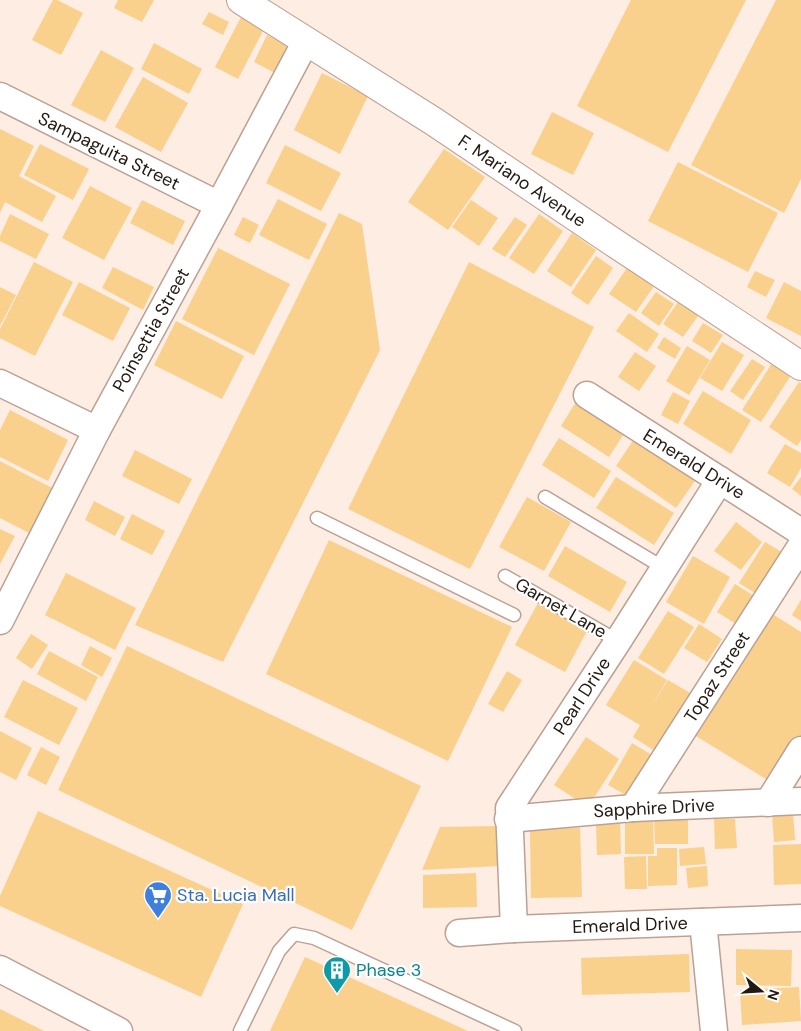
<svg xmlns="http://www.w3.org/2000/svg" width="801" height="1031" font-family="'DM Sans',sans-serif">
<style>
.building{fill:#fad08d}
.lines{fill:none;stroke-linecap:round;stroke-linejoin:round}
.lane-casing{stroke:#bba193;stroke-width:15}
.street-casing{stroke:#bba193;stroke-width:29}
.secondary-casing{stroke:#bba193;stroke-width:30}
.lane{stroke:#fff;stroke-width:12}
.street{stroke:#fff;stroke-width:26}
.secondary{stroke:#fff;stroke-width:28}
.labels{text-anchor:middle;stroke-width:4.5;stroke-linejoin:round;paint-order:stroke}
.street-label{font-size:18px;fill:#231913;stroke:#fff}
.shop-label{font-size:18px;fill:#366cbe;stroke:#fff;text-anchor:start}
.culture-label{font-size:18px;fill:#0d838f;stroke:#fff;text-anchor:start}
</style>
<rect width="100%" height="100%" fill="#fdede3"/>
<!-- building -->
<g class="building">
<polygon points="53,0 57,0 83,13 61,55 32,40"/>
<polygon points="118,0 154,0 142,22 114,8"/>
<polygon points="631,0 746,0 668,152 577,106"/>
<polygon points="776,0 801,0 801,179 784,213 691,165"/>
<polygon points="209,12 229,22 223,35 202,24"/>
<polygon points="241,17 264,29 238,79 215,67"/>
<polygon points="267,35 287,45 275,73 254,62"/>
<polygon points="154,43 202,69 189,94 141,69"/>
<polygon points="101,50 134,68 105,122 71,105"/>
<polygon points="322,73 368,96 340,154 294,130"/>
<polygon points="143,77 188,103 161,152 115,127"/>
<polygon points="552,112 594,133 573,175 531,154"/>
<polygon points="0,129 34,146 19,176 56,196 42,222 5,202 0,213"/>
<polygon points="40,144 89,169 73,200 24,175"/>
<polygon points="285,145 341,173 321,211 266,183"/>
<polygon points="444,149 485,177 448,230 408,202"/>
<polygon points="678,162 778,213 748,272 648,221"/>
<polygon points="90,186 132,208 104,260 62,238"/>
<polygon points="278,199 327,224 309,260 259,235"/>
<polygon points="142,200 185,221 173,245 130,223"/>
<polygon points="471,200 498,218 479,246 452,227"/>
<polygon points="339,213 362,224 380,350 223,662 135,625"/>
<polygon points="10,214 49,234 36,259 0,241 0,236"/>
<polygon points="539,214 563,231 534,274 509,258"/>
<polygon points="243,217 259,225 250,243 234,235"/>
<polygon points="515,217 527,225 505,257 492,249"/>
<polygon points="572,233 596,250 571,287 547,271"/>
<polygon points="218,248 290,284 254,355 182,319"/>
<polygon points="596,256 613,268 588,305 571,293"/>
<polygon points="34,262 73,282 35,356 0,338 0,329"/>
<polygon points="469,262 594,327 470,569 348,509"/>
<polygon points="113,267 154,287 143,310 102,288"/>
<polygon points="627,268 654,286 636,312 609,294"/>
<polygon points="755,271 775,280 766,297 747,287"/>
<polygon points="79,282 130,308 113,341 62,315"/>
<polygon points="784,282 801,291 801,336 766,318"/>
<polygon points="0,287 16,295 0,326"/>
<polygon points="656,292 674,304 659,326 641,313"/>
<polygon points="680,299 700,313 683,337 663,324"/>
<polygon points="629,313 659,334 647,352 616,331"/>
<polygon points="176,321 244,356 222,399 154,365"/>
<polygon points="703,323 723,335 711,353 692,341"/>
<polygon points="664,337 681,348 675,359 657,348"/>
<polygon points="722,342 744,355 722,391 700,378"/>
<polygon points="687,346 710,360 689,395 666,381"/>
<polygon points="635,352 656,366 639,391 618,377"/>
<polygon points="752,359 765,367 743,400 730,391"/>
<polygon points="774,360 793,372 761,422 742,410"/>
<polygon points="799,382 801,383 801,440 797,446 769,427"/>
<polygon points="703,391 751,420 731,454 683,424"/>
<polygon points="673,392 690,401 678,424 661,415"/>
<polygon points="579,397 627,429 609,457 561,426"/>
<polygon points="10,410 68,440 48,481 0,457 0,430"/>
<polygon points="636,436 697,478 676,508 616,466"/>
<polygon points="559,438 611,471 594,498 542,465"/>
<polygon points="785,444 801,453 801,468 790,487 767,473"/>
<polygon points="135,450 192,479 179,504 122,476"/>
<polygon points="0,461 54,489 31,534 0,518"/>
<polygon points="616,477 674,513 654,545 596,508"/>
<polygon points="801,477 801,496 792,489"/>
<polygon points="527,497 571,522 544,571 499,547"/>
<polygon points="94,501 125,517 115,536 85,520"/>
<polygon points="132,514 165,531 152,555 120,539"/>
<polygon points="736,522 762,542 741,570 714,551"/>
<polygon points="0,529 15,536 0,564"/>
<polygon points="329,540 512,627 448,761 266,674"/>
<polygon points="765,542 790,557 763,598 739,583"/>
<polygon points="565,546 627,582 610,612 548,576"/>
<polygon points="693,556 730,577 704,624 666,602"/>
<polygon points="66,573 136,608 115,650 45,615"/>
<polygon points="735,584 762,601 744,629 717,612"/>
<polygon points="801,600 801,621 792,615"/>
<polygon points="538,603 588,629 565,672 515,645"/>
<polygon points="668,611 694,627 664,674 638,658"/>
<polygon points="771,613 801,632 801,740 774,784 696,736"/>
<polygon points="699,624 722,639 707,662 684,648"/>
<polygon points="31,634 48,645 32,669 16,658"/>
<polygon points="90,646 112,658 102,677 81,665"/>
<polygon points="127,646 421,786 352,930 58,790"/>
<polygon points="49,651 98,677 86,701 37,674"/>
<polygon points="634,660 667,680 651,707 668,680 697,697 661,755 633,737 640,725 606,705"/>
<polygon points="507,671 522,680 503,712 488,704"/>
<polygon points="23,680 78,708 59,745 4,717"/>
<polygon points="0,731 32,748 16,780 0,772"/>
<polygon points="586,737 619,759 588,807 554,785"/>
<polygon points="632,743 657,758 633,799 608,785"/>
<polygon points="41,747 60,757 46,785 27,775"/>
<polygon points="38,811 243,904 201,997 0,906 0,896"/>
<polygon points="793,812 795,840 774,842 772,814"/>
<polygon points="688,818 688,844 655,844 654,819"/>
<polygon points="714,819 735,819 737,848 715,849"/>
<polygon points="620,821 621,854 597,855 596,822"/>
<polygon points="653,821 654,854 625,854 625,822"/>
<polygon points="497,826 498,866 422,870 440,827"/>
<polygon points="580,828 582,897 531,898 530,829"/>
<polygon points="801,844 801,884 774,885 773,845"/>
<polygon points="704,847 706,864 680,866 679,849"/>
<polygon points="657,848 677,848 677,885 648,886 648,856 657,856"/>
<polygon points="646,856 647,889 625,889 624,857"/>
<polygon points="707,866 708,886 688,888 686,868"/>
<polygon points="476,873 477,907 423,908 423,875"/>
<polygon points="736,949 792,950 791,986 736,985"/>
<polygon points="689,954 690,992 582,995 581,958"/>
<polygon points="305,957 468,1031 270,1031"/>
<polygon points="799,987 801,1021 742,1025 740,990"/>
<polygon points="0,1009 44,1031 0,1031"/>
</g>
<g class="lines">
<!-- lane casing -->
<g class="lane-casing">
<g id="lane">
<polyline points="545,497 664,568"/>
<polyline points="317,518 514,615"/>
<polyline points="505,576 618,641"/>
<polyline points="240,1031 279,951 294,934 314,938 515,1031"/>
</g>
</g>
<!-- street casing -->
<g class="street-casing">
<g id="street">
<polyline points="0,96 219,205"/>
<polyline points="0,383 97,430"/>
<polyline points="587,395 801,532"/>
<polyline points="0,621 97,430 219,205 306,41"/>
<polyline points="768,803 801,750"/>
<polyline points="633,808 801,546"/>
<polyline points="508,819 633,808 801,801"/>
<polyline points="703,922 714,1031"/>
<polyline points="514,929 509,808 618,641 720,480"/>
<polyline points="459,933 514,929 801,918"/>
<polyline points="0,969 119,1031"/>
</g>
</g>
<!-- secondary casing -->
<g class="secondary-casing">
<polyline id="secondary" points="241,0 433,121 619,246 801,366"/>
</g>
<!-- lane -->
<use href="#lane" class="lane"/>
<!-- street -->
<use href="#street" class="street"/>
<!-- secondary -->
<use href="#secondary" class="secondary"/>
</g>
<!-- icons -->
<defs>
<g id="supermarket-pin" transform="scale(1.4375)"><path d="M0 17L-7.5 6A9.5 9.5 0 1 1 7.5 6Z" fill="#3f7fe0" stroke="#fff"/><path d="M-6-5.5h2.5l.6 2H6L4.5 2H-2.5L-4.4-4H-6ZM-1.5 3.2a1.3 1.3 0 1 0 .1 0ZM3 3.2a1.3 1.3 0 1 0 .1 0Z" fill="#fff"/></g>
<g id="building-pin" transform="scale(1.4375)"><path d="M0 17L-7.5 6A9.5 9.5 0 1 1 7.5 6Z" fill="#0f9aa8" stroke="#fff"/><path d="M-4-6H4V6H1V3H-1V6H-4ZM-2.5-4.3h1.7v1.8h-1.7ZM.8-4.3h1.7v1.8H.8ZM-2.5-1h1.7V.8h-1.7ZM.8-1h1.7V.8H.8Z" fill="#fff"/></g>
</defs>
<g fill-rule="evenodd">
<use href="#supermarket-pin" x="158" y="895"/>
<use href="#building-pin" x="337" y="970"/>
</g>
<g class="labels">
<!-- street labels -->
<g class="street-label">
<text transform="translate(109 151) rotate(26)" y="6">Sampaguita Street</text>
<text transform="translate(522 181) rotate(34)" y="6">F. Mariano Avenue</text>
<text transform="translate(151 330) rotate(-61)" y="6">Poinsettia Street</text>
<text transform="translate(694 464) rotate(32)" y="6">Emerald Drive</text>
<text transform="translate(561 608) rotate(30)" y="6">Garnet Lane</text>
<text transform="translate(717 677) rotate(-57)" y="6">Topaz Street</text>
<text transform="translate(582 696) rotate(-57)" y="6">Pearl Drive</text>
<text transform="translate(654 808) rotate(-3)" y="6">Sapphire Drive</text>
<text transform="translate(630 925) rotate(-2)" y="6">Emerald Drive</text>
</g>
<!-- shop labels -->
<g class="shop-label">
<text x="177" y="901">Sta. Lucia Mall</text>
</g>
<!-- culture labels -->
<g class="culture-label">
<text x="356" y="976">Phase 3</text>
</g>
</g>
<!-- north arrow -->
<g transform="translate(761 991) rotate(108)" stroke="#ffffff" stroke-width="4" paint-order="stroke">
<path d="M0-4L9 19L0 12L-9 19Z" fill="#231913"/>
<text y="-8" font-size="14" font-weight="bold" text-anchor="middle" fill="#231913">N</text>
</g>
</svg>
